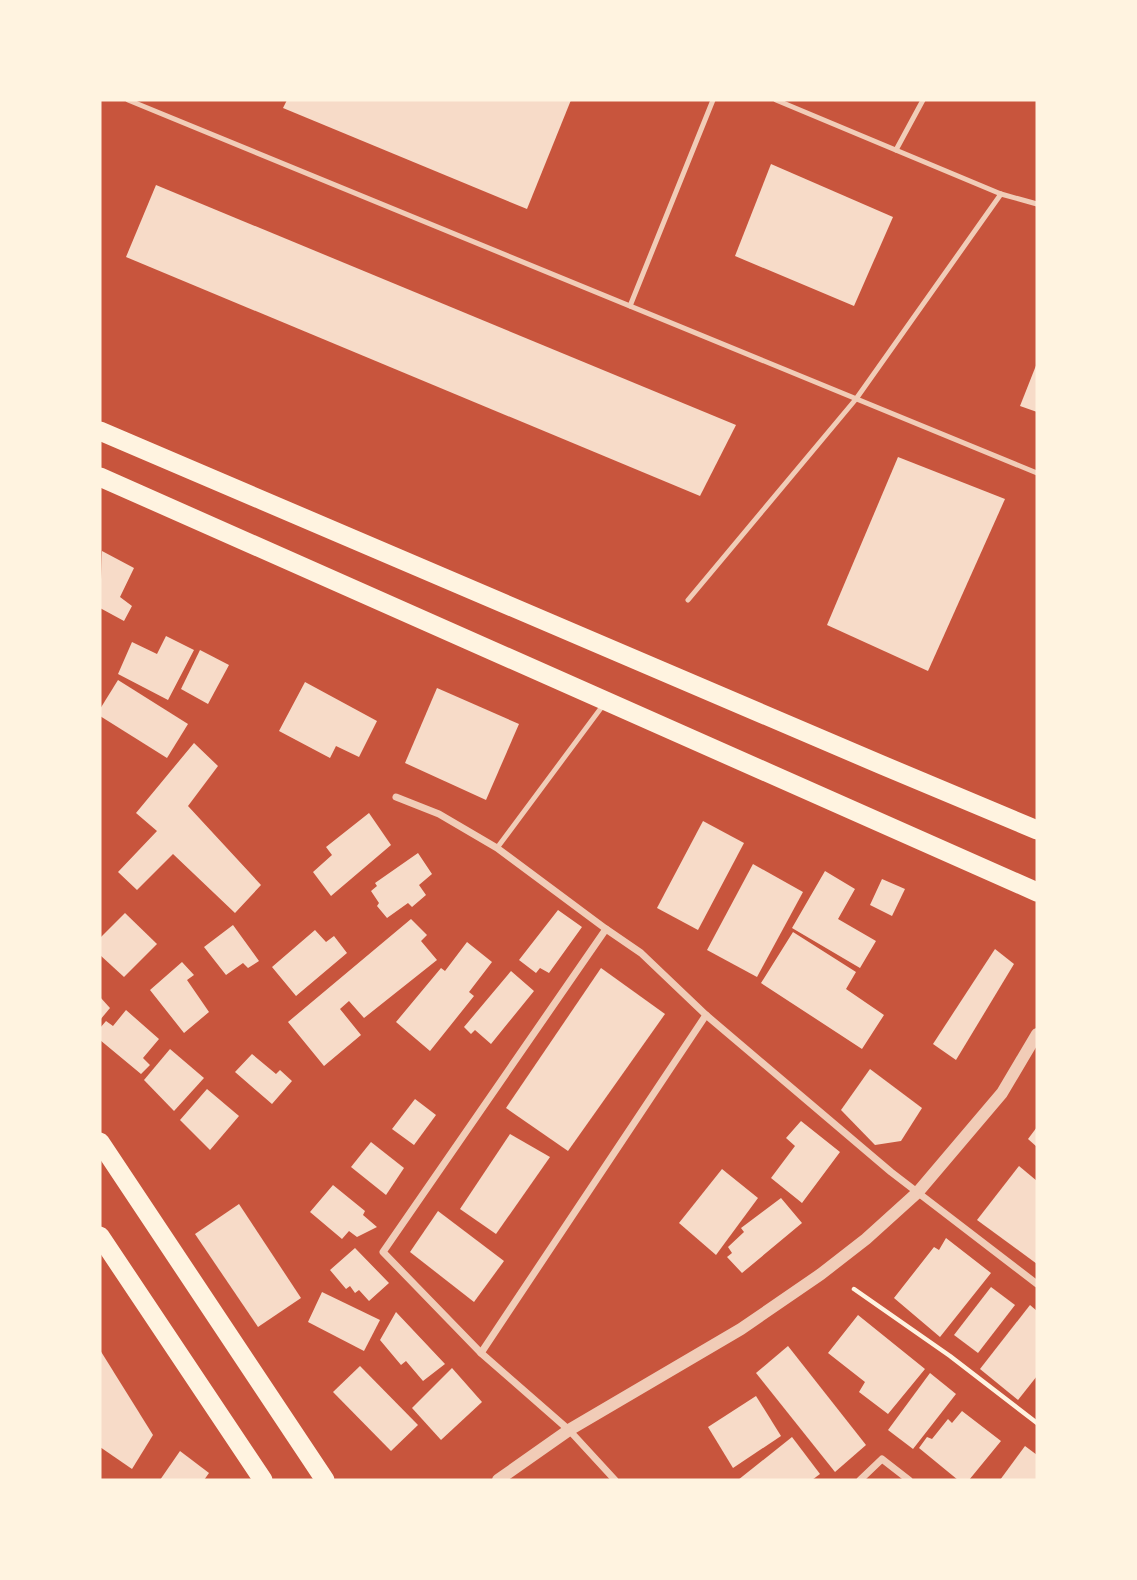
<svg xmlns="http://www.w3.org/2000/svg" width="1137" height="1580" font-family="Barlow,sans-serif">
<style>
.building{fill:#f7dbc8}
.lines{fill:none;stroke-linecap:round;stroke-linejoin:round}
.path{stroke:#fff3e0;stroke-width:4.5}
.service{stroke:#f1ccb7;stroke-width:5}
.minor{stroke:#f1ccb7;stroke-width:7}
.tertiary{stroke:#f1ccb7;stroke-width:12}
.trunk{stroke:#fff3e0;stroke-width:19}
</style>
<rect width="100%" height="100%" fill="#c8553d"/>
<!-- building -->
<g class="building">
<polygon points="287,100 571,100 527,209 283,108"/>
<polygon points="771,164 893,217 854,306 735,256"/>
<polygon points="156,185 736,425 700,496 126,257"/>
<polygon points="1037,363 1037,412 1020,406"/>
<polygon points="898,457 1005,499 928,671 827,625"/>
<polygon points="102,551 134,568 120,597 132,606 124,621 100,608"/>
<polygon points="166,636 194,650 168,700 118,674 132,642 157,654"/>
<polygon points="200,650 229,665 208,704 181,689"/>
<polygon points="118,680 188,724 167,758 100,716 100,709"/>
<polygon points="305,682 377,721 359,757 336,746 330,758 279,731"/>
<polygon points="437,688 519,724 486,800 405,763"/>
<polygon points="194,743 218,766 188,806 261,885 235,913 173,854 137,890 118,872 157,831 136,813"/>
<polygon points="369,813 391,845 331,896 313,872 332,855 326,847"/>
<polygon points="703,821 744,843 698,930 657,908"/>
<polygon points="418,853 432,874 419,885 426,895 412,907 408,903 387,918 377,906 379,903 371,891 377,886 375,883"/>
<polygon points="753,864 803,892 757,977 707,950"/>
<polygon points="825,871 855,889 838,919 876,941 860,968 792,928"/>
<polygon points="882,879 905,889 892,916 870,905"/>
<polygon points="558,910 582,927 549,973 540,968 536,973 519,960"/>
<polygon points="125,913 157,944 124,977 100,955 100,938"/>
<polygon points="411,919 427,935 421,941 437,960 364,1018 349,1001 340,1009 361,1035 324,1066 288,1022"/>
<polygon points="233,925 259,961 248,968 243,963 226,975 204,947"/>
<polygon points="315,930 326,942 334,936 347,953 296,996 272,967"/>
<polygon points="793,932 856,972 846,989 884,1015 862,1049 761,983"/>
<polygon points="467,942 492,962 469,992 474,996 430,1051 396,1022 441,968 445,971"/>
<polygon points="995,949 1014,964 956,1060 933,1044"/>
<polygon points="182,962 194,975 187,980 209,1012 184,1033 150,990"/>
<polygon points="601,968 665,1014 568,1151 506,1108"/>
<polygon points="511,971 534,991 491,1044 475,1030 471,1034 464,1027"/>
<polygon points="100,997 110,1008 100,1020"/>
<polygon points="126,1010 159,1039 143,1058 150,1065 141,1074 100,1040 100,1028 106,1021 113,1026"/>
<polygon points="170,1049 204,1078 174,1111 144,1080"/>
<polygon points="252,1054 276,1074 280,1070 292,1081 272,1104 235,1072"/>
<polygon points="870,1069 922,1108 901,1141 875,1145 841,1110"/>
<polygon points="207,1089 239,1116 210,1150 180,1120"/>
<polygon points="415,1099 436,1115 414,1145 392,1129"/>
<polygon points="801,1121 840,1152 802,1203 771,1178 795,1146 786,1138"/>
<polygon points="1037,1127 1037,1147 1028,1139"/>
<polygon points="510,1134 550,1157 496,1234 460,1209"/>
<polygon points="371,1142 404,1168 386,1195 351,1167"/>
<polygon points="1019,1166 1037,1181 1037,1264 977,1220"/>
<polygon points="722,1169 758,1198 716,1255 679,1223"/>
<polygon points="333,1185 365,1211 363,1215 377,1227 357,1237 349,1231 342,1239 310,1212"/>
<polygon points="781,1198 802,1223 742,1273 727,1257 732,1253 728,1247 744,1232 741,1228"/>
<polygon points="239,1204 301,1298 258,1327 195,1234"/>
<polygon points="438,1211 504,1261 474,1302 410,1252"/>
<polygon points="946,1238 991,1273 940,1337 894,1298 934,1247 939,1250"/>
<polygon points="355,1248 389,1283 369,1301 359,1290 355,1293 350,1286 346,1289 330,1270"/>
<polygon points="991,1287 1015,1305 978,1353 954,1335"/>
<polygon points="322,1292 380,1320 364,1351 308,1322"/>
<polygon points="1030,1305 1037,1311 1037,1376 1018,1400 980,1369"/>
<polygon points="396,1312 445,1364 423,1381 406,1361 401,1365 380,1340"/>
<polygon points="858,1315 925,1369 888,1414 859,1392 865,1382 828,1353"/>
<polygon points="788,1346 866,1445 835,1472 756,1373"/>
<polygon points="100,1350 153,1435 132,1469 100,1447"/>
<polygon points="360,1366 418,1425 391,1451 333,1392"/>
<polygon points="452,1368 482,1402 441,1440 412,1408"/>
<polygon points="930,1373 956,1394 913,1449 888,1430"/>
<polygon points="756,1396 781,1436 733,1468 708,1427"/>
<polygon points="962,1411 1001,1441 969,1480 958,1480 919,1448 927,1437 932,1439 948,1419 952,1423"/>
<polygon points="792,1437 820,1474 812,1480 738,1480"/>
<polygon points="1025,1446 1037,1455 1037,1480 1000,1480"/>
<polygon points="180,1451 209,1473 204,1480 160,1480"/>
</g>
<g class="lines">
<!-- path -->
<polyline class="path" points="854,1289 950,1356 1037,1423"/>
<!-- service -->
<g class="service">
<polyline points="128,100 1037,473"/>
<polyline points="776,100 1001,194 1037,204"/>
<polyline points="896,150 923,100"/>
<polyline points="630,306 713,100"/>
<polyline points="688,600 856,399 1001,194"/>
<polyline points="497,848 604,704"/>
</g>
<!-- minor -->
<g class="minor">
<polyline points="396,797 439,814 497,848 606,929"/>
<polyline points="481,1353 706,1015"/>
<polyline points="615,1480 569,1430 481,1353 383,1252 606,929 641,953 706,1015 891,1172 1037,1284"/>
<polyline points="860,1480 882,1459 909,1480"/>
</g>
<!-- tertiary -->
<polyline class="tertiary" points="498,1480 569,1430 741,1329 821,1274 866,1239 918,1192 1002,1093 1037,1034"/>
<!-- trunk -->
<g class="trunk">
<polyline points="100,431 882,765 1037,830"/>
<polyline points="100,477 1037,892"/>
<polyline points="100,1142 325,1480"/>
<polyline points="100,1236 263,1480"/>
</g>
</g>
<!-- border -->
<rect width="1137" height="1580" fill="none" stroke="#fff3e0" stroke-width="203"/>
</svg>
